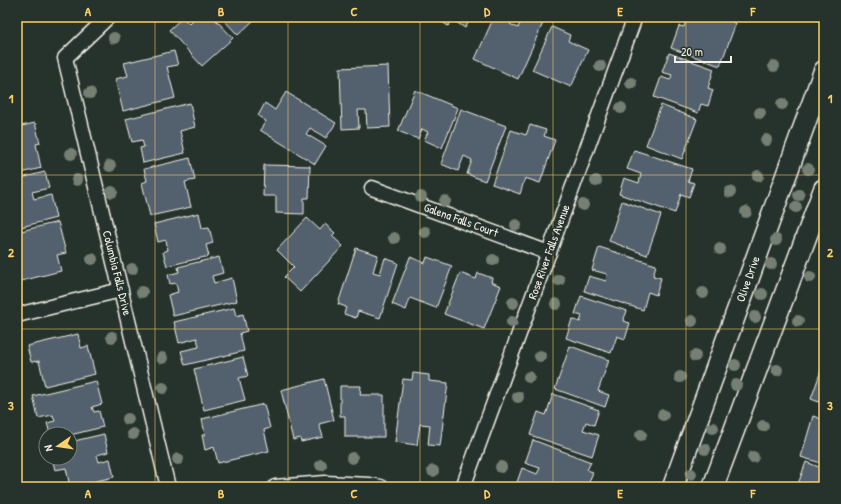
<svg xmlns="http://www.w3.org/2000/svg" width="841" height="504" font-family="'Patrick Hand',sans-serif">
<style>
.building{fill:#53616d;stroke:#f4f1e8}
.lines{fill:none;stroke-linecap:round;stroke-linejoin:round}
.street-casing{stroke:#f4f1e8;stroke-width:17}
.secondary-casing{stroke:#f4f1e8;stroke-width:23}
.street{stroke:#26332d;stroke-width:14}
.secondary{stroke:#26332d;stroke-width:20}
.tree{fill:#747f73}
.grid{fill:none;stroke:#ffd166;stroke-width:1;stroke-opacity:0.55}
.labels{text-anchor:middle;stroke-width:3;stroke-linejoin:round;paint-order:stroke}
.street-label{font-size:12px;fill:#f4f1e8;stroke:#26332d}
.neatline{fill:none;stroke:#ffd166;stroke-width:1.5}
.grid-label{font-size:13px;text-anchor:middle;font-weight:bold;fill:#ffd166}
</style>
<rect width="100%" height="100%" fill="#26332d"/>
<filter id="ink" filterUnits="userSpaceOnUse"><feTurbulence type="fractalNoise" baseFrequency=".025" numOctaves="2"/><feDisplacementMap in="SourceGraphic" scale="8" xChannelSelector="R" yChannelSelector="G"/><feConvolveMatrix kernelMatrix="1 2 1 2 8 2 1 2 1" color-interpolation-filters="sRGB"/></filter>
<g filter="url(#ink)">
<!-- building -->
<g class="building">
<polygon points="17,17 19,17 18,39 17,39"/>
<polygon points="183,17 189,24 196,17 213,17 233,38 202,66 169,30"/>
<polygon points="221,17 257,17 238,35"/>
<polygon points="435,17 472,17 465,28 453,20 448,26"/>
<polygon points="494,17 513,17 510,24 518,28 522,17 530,17 543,23 518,79 475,59"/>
<polygon points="687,17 719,17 736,23 720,66 671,48 679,26 684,27"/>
<polygon points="552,27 570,35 568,41 588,50 571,87 532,70"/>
<polygon points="17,49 19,49 18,64 17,64"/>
<polygon points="174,51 178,65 167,67 175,98 123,111 115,79 128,76 124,63"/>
<polygon points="669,53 714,69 708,88 713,90 708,106 701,104 698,113 654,97 661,77 670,80 672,75 662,72"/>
<polygon points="388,66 390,127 367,128 366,110 358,110 359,128 342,129 340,68"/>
<polygon points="415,90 458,108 442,148 424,140 428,132 422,129 418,139 398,131"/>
<polygon points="286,92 336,123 326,138 310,128 306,134 326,146 315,164 260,130 266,121 258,116 265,103 275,110"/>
<polygon points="190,103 195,127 180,131 185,153 143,163 140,148 144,147 142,140 132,142 126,119"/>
<polygon points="661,105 697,119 682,159 646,145"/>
<polygon points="461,109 506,126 485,181 467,174 472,160 464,156 458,171 441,164"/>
<polygon points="35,123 40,143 36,144 41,168 17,174 17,127"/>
<polygon points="530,125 546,130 544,136 555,140 540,183 525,178 520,194 492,184 511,130 526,135"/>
<polygon points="634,150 692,169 688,181 694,183 689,197 681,194 675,213 619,194 624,178 639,183 641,174 627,169"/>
<polygon points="190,158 195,180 185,182 191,207 150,216 142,183 147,181 144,169"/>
<polygon points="264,165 310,166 309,198 304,198 304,214 276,213 276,196 263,196"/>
<polygon points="45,172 49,188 32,192 34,199 51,195 56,218 17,228 17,179"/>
<polygon points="622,201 661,215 647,255 609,241"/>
<polygon points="199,213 202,228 209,227 213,243 206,245 209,256 167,266 163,252 168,250 166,240 158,242 154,224"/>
<polygon points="307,218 320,230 325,224 335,233 332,236 343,246 300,292 284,277 294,267 277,250"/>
<polygon points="58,222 66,253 57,255 61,271 17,282 17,265 18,265 17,259 17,232"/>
<polygon points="599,247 656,265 653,276 661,278 656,295 648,292 643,310 584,291 589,276 606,281 607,274 592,270"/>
<polygon points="356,248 378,255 373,272 380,274 385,258 398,263 380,318 358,311 356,318 344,314 346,307 338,304"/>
<polygon points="219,257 223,273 212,276 214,283 232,278 237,301 173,316 168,295 178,292 176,283 170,284 168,275 179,272 178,267"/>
<polygon points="410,257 425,263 427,257 452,266 436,308 410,298 406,310 392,304"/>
<polygon points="460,273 476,279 478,273 492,278 491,282 501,286 484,329 444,314"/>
<polygon points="581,296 627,311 623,321 630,323 625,339 617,336 611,353 566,338 572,319 580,322 582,316 575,314"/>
<polygon points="234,308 236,316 243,314 247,331 240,333 244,351 185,365 181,351 199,347 197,338 179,343 174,322"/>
<polygon points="78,334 81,348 88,346 95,374 45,386 39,361 31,362 27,346"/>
<polygon points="570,346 609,360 598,391 609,395 605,407 555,389"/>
<polygon points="243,357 248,376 239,378 245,400 204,410 194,369"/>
<polygon points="824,362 824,404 811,399"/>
<polygon points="413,373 429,375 429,381 448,383 440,446 428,445 430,425 420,424 417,445 395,442 403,379 412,380"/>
<polygon points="324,379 334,420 319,424 323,437 301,442 300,438 293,440 281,390"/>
<polygon points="96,381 102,404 92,407 94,412 99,411 103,427 70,435 70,434 50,434 47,423 55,421 53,415 38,418 33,396"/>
<polygon points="340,386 361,386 360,395 384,395 384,437 345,437 345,416 340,416"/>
<polygon points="553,394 599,410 594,425 586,422 583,430 599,435 592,456 530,435 538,412 546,415"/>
<polygon points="264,404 270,428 264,430 269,451 218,463 214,447 205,450 202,435 205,435 202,419"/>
<polygon points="813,416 824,420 824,464 801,457"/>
<polygon points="104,434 108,452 97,455 99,462 110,459 114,477 70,487 66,468 55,470 52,458 70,458 70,442"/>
<polygon points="533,440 591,462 587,470 593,472 587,487 580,485 579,487 520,487 516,485 522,468 537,474 540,468 525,463"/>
<polygon points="806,462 824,469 824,487 797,487"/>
</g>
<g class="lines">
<!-- street casing -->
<g class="street-casing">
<g id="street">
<polyline points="108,17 65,58 168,487"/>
<polyline points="372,188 549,253"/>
<polyline points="17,315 121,290"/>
<polyline points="275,487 325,483 370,485 381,487"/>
<polyline points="463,487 635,17"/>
</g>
</g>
<!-- secondary casing -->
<g class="secondary-casing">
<g id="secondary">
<polyline points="673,487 824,71"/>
<polyline points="713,487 824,189"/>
</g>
</g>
<!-- street -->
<use href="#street" class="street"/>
<!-- secondary -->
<use href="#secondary" class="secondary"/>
</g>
<!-- trees -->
<g class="tree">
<circle cx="114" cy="38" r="6"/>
<circle cx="600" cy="66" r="6"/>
<circle cx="774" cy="66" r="6"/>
<circle cx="631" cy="83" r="6"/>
<circle cx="90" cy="93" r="6"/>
<circle cx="782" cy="104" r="6"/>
<circle cx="621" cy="108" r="6"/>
<circle cx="760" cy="113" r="6"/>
<circle cx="766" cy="140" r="6"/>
<circle cx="71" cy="154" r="6"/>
<circle cx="110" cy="166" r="6"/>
<circle cx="808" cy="169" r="6"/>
<circle cx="758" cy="176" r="6"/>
<circle cx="77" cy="180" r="6"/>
<circle cx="596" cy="181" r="6"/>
<circle cx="112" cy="192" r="6"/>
<circle cx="730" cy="192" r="6"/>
<circle cx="799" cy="195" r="6"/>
<circle cx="421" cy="197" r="6"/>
<circle cx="445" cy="201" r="6"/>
<circle cx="583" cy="205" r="6"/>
<circle cx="796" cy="207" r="6"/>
<circle cx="746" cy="212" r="6"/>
<circle cx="516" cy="225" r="6"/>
<circle cx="425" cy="232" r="6"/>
<circle cx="394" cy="238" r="6"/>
<circle cx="776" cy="240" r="6"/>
<circle cx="720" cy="249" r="6"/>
<circle cx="92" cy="259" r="6"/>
<circle cx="493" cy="260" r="6"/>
<circle cx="771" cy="264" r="6"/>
<circle cx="132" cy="269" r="6"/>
<circle cx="810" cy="277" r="6"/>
<circle cx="559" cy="280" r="6"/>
<circle cx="142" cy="292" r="6"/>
<circle cx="703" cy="293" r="6"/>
<circle cx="762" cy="294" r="6"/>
<circle cx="513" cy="303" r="6"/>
<circle cx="556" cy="304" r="6"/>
<circle cx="755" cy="317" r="6"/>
<circle cx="692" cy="321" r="6"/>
<circle cx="798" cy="321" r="6"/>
<circle cx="512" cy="322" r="6"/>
<circle cx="112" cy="337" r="6"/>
<circle cx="540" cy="356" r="6"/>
<circle cx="695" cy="356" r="6"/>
<circle cx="162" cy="358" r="6"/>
<circle cx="735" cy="365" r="6"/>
<circle cx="777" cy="370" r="6"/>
<circle cx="529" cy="377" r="6"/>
<circle cx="680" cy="377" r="6"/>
<circle cx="736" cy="385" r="6"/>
<circle cx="163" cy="388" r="6"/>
<circle cx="518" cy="397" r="6"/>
<circle cx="663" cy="415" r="6"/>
<circle cx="128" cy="419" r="6"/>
<circle cx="763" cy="426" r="6"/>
<circle cx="713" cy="428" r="6"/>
<circle cx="133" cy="434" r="6"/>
<circle cx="641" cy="435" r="6"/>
<circle cx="705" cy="449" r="6"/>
<circle cx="753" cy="457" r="6"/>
<circle cx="352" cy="458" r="6"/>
<circle cx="178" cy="459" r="6"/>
<circle cx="321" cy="465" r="6"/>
<circle cx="501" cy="467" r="6"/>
<circle cx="433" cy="471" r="6"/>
<circle cx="691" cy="474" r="6"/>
</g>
</g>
<!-- grid -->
<path class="grid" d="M155 17V487M288 17V487M420 17V487M553 17V487M686 17V487M17 175H824M17 329H824"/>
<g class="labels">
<!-- street labels -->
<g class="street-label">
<text transform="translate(461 220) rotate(20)" y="4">Galena Falls Court</text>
<text transform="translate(549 252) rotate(-70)" y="4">Rose River Falls Avenue</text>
<text transform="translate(117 273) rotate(76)" y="4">Columbia Falls Drive</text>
<text transform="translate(748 279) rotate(-70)" y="4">Olive Drive</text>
</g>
</g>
<!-- margin -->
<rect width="841" height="504" fill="none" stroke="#26332d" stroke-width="44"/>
<!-- north arrow -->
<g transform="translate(58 446) rotate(257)"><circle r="19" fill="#26332d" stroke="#787f78"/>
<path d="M0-3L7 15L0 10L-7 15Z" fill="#ffd166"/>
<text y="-6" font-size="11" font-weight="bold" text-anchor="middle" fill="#f4f1e8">N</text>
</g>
<!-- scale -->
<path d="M675 56v6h56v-6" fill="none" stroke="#f4f1e8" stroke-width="2"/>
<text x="681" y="56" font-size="12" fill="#f4f1e8" stroke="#26332d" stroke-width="3" paint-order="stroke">20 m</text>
<rect x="22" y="22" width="797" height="460" class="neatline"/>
<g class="grid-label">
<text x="88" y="16">A</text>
<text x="221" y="16">B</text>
<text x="354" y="16">C</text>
<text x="487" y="16">D</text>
<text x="620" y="16">E</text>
<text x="753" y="16">F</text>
<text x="11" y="103">1</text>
<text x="830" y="103">1</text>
<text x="11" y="257">2</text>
<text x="830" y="257">2</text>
<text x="11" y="410">3</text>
<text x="830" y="410">3</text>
<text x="88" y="498">A</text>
<text x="221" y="498">B</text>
<text x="354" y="498">C</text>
<text x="487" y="498">D</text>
<text x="620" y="498">E</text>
<text x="753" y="498">F</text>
</g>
</svg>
